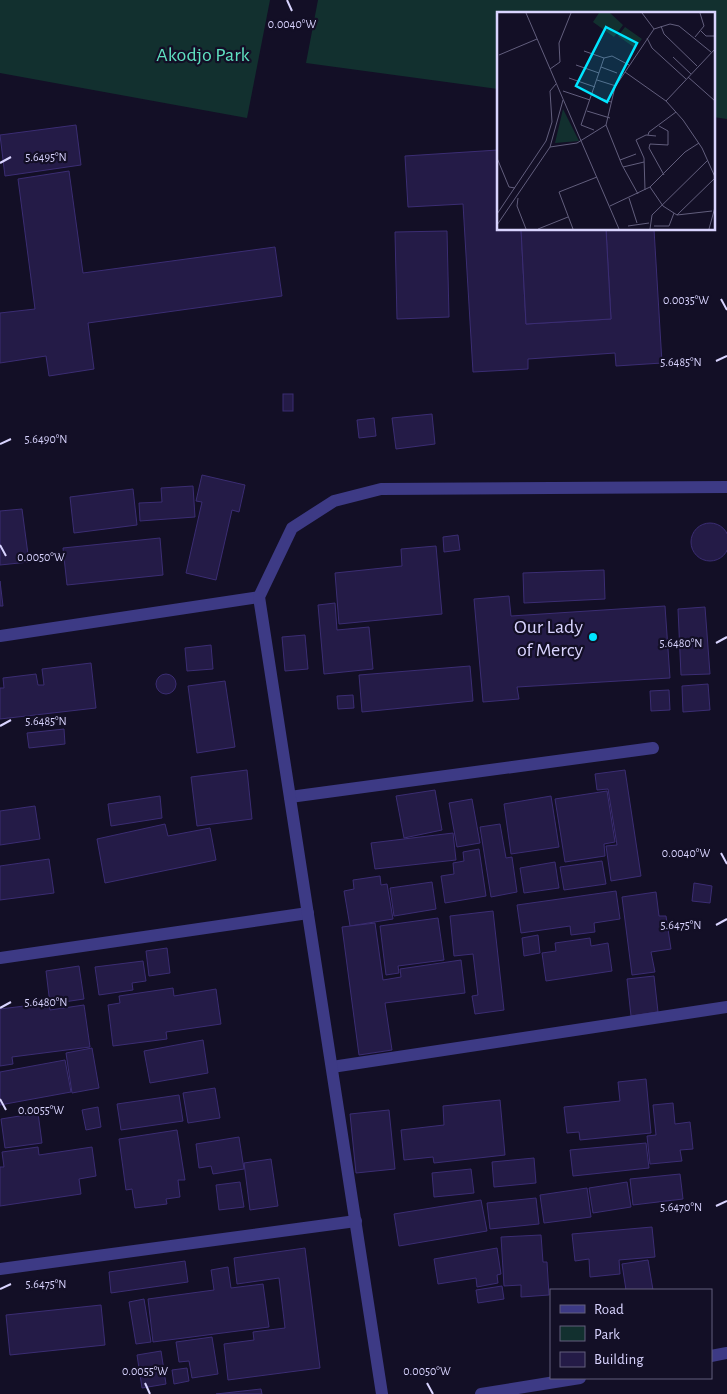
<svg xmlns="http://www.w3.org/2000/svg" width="727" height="1394" font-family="'Alegreya Sans',sans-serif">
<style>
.green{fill:#12302f}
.building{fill:#241b47;stroke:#3b2d73}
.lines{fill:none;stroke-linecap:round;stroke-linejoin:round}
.street{stroke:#3d3a85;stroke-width:12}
.ticks{fill:none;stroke:#d9d4ff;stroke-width:2}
.poi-dot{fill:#00e5ff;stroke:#130f26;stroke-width:2}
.labels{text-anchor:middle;stroke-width:4.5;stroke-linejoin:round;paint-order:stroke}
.park-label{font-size:20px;fill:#5fe0c0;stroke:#130f26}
.poi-label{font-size:20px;fill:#d9d4ff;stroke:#130f26;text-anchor:end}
.inset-road{fill:none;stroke:#625e7d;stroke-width:1}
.view{fill:#00e5ff;fill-opacity:0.15;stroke:#00e5ff;stroke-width:2.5}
.inset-edge{fill:none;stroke:#d9d4ff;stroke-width:2.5}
.ticks-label{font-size:12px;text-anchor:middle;fill:#d9d4ff;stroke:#130f26;stroke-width:4.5;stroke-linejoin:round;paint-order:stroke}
</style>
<rect width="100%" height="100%" fill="#130f26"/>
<!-- green -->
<g class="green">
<polygon points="0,0 270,0 247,118 0,73"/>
<polygon points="318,0 727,0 727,119 713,117 713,14 498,14 498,89 306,63"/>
</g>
<!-- building -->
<g class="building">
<polygon points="76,125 81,165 5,176 0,135"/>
<polygon points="498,150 498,229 521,229 526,324 611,319 606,229 654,229 662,363 616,366 615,353 528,359 528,369 473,372 463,204 408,207 405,156"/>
<polygon points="69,171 83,273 275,247 282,296 88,323 94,369 49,376 46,356 0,363 0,313 35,309 18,179"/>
<polygon points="521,229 606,229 611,319 526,324"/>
<polygon points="447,231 449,317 397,319 395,232"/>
<rect x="283" y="394" width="10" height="17"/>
<polygon points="432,414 435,444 396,449 392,418"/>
<polygon points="374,418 376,436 359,438 357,420"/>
<polygon points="202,475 245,485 239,512 232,510 216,580 186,573 202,502 196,501"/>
<polygon points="193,486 195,517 140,521 139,503 162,502 161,488"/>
<polygon points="133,489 137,525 74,533 70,497"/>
<polygon points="22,509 29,562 0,565 0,511"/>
<circle cx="710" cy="542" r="19"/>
<polygon points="458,535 460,550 444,552 443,537"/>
<polygon points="160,538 163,575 67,585 63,548"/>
<polygon points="436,546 442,614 339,624 335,573 402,566 401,549"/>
<polygon points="604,570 605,599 524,603 523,573"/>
<polygon points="0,581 3,606 0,606"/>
<polygon points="509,596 511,616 665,606 670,678 517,687 519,699 483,702 474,599"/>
<polygon points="335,603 337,630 369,627 373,669 324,674 318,605"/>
<polygon points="705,607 710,674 681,675 678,609"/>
<polygon points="305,635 308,669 285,671 282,637"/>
<polygon points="211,645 213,669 187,671 185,648"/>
<polygon points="91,663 96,708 0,719 0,688 4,688 3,678 36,674 38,685 44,685 42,669"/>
<polygon points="470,666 473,701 362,712 359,675"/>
<circle cx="166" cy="684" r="10"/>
<polygon points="225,681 235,747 197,753 188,686"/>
<polygon points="708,684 710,710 683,712 682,686"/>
<polygon points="669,690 670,710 651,711 650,691"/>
<polygon points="353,695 354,708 338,709 337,696"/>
<polygon points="64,729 65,744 29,748 27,733"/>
<polygon points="247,770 252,819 197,826 191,777"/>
<polygon points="625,770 641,876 611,881 606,846 617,845 608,789 597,790 595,774"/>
<polygon points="435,790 442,830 404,838 396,796"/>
<polygon points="607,791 615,842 604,844 605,856 565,862 555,799"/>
<polygon points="160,796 162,818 111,826 108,804"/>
<polygon points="551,796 559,847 511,854 504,804"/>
<polygon points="472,799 480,843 457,847 449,803"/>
<polygon points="35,806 40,839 0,845 0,811"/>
<polygon points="165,824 168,836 210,828 216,860 105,883 97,839"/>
<polygon points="500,824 506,858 512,857 517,892 491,897 480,827"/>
<polygon points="453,833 456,860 375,869 371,843"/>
<polygon points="479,849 486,896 445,903 441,876 454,874 453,863 464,861 463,852"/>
<polygon points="49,859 54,893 0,900 0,866"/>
<polygon points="602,861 606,884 564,890 560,867"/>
<polygon points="555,862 559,888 524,893 520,868"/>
<polygon points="380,876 381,885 387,884 393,919 350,926 344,891 354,889 353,880"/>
<polygon points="432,882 436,909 394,916 390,888"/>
<polygon points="694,883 712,886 710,903 692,901"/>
<polygon points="616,891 620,919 594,923 595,932 571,935 570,926 521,933 517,905"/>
<polygon points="656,892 659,916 666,916 671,949 651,952 655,972 632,975 622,897"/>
<polygon points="493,911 504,1010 475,1014 472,996 478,995 473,954 454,956 450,916"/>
<polygon points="438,918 444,960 398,966 399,973 386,975 380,926"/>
<polygon points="375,923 383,980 401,977 400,969 461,960 465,993 385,1003 392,1050 359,1055 342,927"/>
<polygon points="538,935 540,953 524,956 522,938"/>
<polygon points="590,938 591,946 608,943 612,971 546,981 542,953 556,951 555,943"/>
<polygon points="167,948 170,973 149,976 146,951"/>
<polygon points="143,961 146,981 132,983 133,990 99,995 95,967"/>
<polygon points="79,966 84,999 50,1004 46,971"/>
<polygon points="654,976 658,1012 631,1016 627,979"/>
<polygon points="173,988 174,996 216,989 221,1024 166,1032 167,1039 113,1046 108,1005 120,1003 119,996"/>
<polygon points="49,1003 50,1010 84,1005 90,1047 12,1057 13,1064 0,1066 0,1009"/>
<polygon points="203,1040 208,1073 150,1083 144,1051"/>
<polygon points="92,1048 99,1088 72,1093 66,1053"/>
<polygon points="65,1060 71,1092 0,1105 0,1072"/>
<polygon points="646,1079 651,1133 580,1140 579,1132 567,1133 564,1107 620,1101 618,1082"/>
<polygon points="215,1088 220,1118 188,1123 183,1093"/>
<polygon points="179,1095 183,1121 121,1130 117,1104"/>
<polygon points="500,1100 505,1155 434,1163 433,1157 404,1160 401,1130 444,1125 443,1106"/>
<polygon points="673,1103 675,1124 690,1122 693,1149 680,1150 682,1161 650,1164 647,1136 656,1135 653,1105"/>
<polygon points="98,1107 101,1127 86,1130 82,1110"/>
<polygon points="389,1110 395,1169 356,1173 350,1114"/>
<polygon points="38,1113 42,1143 5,1148 1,1119"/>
<polygon points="177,1130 185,1180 178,1180 180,1197 166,1199 167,1204 135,1208 132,1189 126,1190 119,1139"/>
<polygon points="239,1137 244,1169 213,1174 211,1166 199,1168 196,1144"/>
<polygon points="646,1143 649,1168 573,1176 570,1150"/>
<polygon points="38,1147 39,1155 92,1147 96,1176 79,1179 81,1194 0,1206 0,1167 4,1167 2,1152"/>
<polygon points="534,1158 536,1183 494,1187 492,1162"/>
<polygon points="271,1159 278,1206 250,1210 244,1163"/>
<polygon points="471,1169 474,1193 434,1197 432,1173"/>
<polygon points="680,1174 683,1199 633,1205 630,1179"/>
<polygon points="240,1182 244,1207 219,1210 216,1185"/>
<polygon points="627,1182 631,1207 593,1213 589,1188"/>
<polygon points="587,1188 591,1217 544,1223 540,1195"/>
<polygon points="536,1198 539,1224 490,1229 487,1203"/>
<polygon points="481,1200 487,1231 399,1246 394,1214"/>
<polygon points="652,1227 655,1257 619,1260 620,1274 590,1277 589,1259 575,1261 572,1234"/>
<polygon points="541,1235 543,1262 547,1262 549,1295 521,1297 521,1285 504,1286 501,1237"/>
<polygon points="305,1248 320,1368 228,1380 224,1344 254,1340 253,1332 285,1328 279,1278 237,1284 234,1258"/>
<polygon points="497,1248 501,1274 497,1275 498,1283 477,1287 476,1278 438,1284 434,1259"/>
<polygon points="648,1260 653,1290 626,1290 622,1264"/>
<polygon points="185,1261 188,1282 111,1293 109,1272"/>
<polygon points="228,1267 231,1288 263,1284 269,1327 153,1342 148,1299 214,1290 211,1270"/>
<polygon points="502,1286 504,1299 478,1303 476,1290"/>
<polygon points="144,1299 151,1342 136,1344 129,1302"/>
<polygon points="101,1305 105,1345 10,1355 6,1315"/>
<polygon points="212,1337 218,1374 192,1378 189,1361 179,1362 176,1342"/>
<polygon points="161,1351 166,1384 142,1388 137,1355"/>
<polygon points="187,1368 189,1381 174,1384 172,1370"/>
<polygon points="261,1389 262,1394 216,1394"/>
</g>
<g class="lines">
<!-- street -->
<g class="street">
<polyline points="0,636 259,597"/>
<polyline points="290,797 653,748"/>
<polyline points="0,958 308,913"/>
<polyline points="332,1067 727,1007"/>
<polyline points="0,1269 356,1221"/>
<polyline points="711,1356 727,1353"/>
<polyline points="382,1394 259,597 292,528 334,501 381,489 727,487"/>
<polyline points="481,1394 580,1378"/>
</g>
</g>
<!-- ticks -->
<path class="ticks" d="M287 0 292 11M0 163 11 157M721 299 727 310M716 361 727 356M0 444 11 439M0 545 6 556M716 643 727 637M0 726 11 720M721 853 727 864M716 925 727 919M0 1008 11 1002M0 1099 6 1110M716 1206 727 1201M0 1289 11 1284M145 1383 150 1394M427 1383 433 1394"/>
<!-- markers -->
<circle class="poi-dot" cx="593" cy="637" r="5"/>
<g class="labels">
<!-- park labels -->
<g class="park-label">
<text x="203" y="61">Akodjo Park</text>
</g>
<!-- poi labels -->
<g class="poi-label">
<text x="583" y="633">Our Lady<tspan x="583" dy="23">of Mercy</tspan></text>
</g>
</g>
<!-- overview -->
<g transform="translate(497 12)">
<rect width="218" height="218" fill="#130f26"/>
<path d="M102 1H113L126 13 117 25 96 10ZM128 15 145 27 138 36 121 24ZM66 97 82 129 58 131Z" fill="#12302f"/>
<path class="inset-road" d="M29 1 122 217M145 1 157 17M164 14 167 22 200 54M204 19 209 24H218M198 25 207 14 203 1M150 26 155 36 189 67M87 39 107 46 115 44 132 53M2 43 40 27M176 45 194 62M79 53 102 61M104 55 120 61M53 57 63 50 62 31 74 1M128 60 169 89 186 108 205 136 218 165M191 65 218 89M72 66 98 75M100 68 119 74M66 79 93 88M95 83 114 90M169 89 218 37M90 99 113 106M109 113 125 153 141 182M162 114 171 119V133L153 132 152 136 167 163M97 118 84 113 107 46M151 123 152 120 179 100M53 135 80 131 109 113 118 75 157 17 173 12 182 14 214 40M0 146 12 175 18 176M123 148 139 142M126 155 147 150M153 175 166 194 180 203 215 199M148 178 147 146 139 128 149 123 159 124M21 186 20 194 29 217M132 186 140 211M113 194 153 175 188 140 202 131M0 202 49 129 55 110 53 79 59 72M180 203 218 166M0 213 53 135 66 88M131 214 152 211M157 214H172L177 201M41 217 71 205M76 217 62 180 100 165M153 217 155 203 211 148M212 217 218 195"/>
<path class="view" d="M109 15 140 31 110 90 79 74Z"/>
<rect width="218" height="218" class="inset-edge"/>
</g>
<g class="ticks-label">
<text x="292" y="28">0.0040°W</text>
<text x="46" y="161">5.6495°N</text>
<text x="686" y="304">0.0035°W</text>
<text x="681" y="366">5.6485°N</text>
<text x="46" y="443">5.6490°N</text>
<text x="41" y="561">0.0050°W</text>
<text x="681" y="647">5.6480°N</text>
<text x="46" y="725">5.6485°N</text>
<text x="686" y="857">0.0040°W</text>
<text x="681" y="929">5.6475°N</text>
<text x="46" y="1006">5.6480°N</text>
<text x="41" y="1114">0.0055°W</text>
<text x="681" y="1211">5.6470°N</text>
<text x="46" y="1288">5.6475°N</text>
<text x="145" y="1375">0.0055°W</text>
<text x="427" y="1375">0.0050°W</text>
</g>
<!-- legend -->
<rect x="550" y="1289" width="162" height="90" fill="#130f26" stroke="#625e7d"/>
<rect x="560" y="1305" width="25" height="8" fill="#3d3a85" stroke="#625e7d"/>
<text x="594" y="1314" font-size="15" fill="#d9d4ff">Road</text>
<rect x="560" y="1326" width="25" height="15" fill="#12302f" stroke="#625e7d"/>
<text x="594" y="1339" font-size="15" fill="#d9d4ff">Park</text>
<rect x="560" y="1352" width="25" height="15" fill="#241b47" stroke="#625e7d"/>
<text x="594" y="1364" font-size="15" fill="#d9d4ff">Building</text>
</svg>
